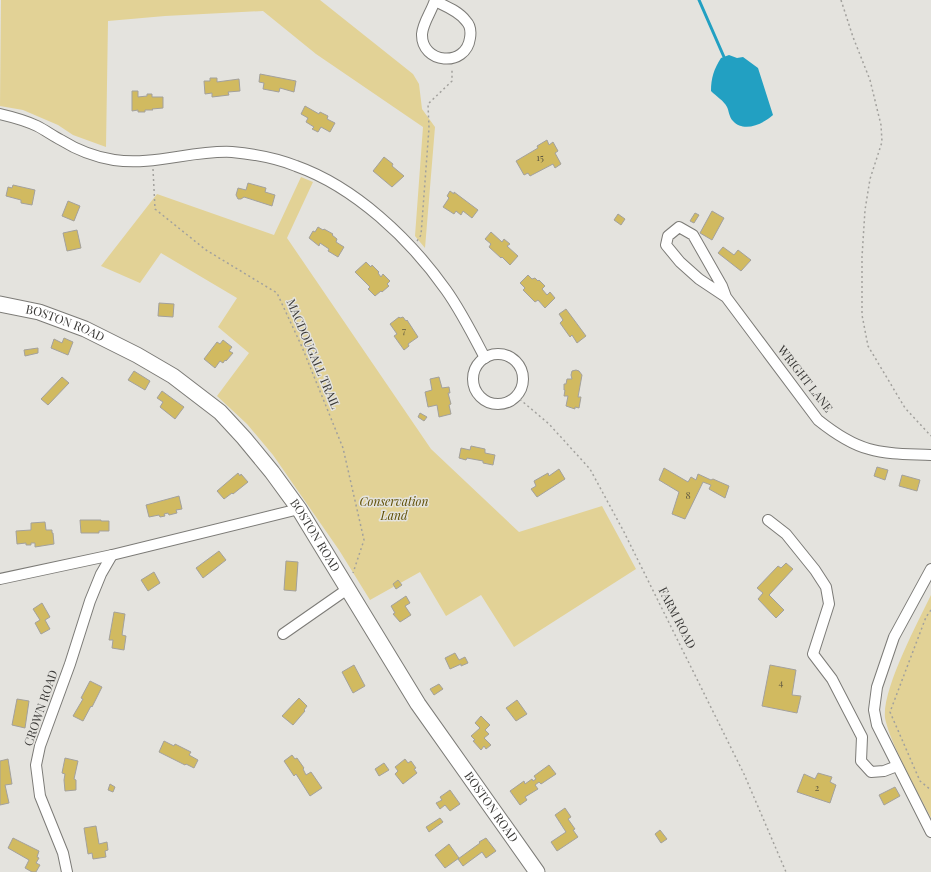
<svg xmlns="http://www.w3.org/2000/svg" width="931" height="872" font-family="'Playfair Display',serif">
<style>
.green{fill:#e2d296}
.water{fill:#22a0c2}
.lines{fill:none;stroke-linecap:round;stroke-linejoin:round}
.stream{stroke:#22a0c2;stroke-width:3}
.building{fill:#d1ba60;stroke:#a3a19d}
.street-casing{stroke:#7c7b77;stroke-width:12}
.secondary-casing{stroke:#7c7b77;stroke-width:17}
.path{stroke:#a2a19d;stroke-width:1.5;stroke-dasharray:2 3;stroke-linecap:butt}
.street{stroke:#fff;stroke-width:10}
.secondary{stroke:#fff;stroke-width:15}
.labels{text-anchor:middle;stroke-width:3;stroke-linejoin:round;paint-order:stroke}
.number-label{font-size:10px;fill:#605941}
.street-label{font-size:12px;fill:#3a3937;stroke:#e4e3de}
.park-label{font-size:12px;font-style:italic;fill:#5e4e04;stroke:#e4e3de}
</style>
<rect width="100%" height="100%" fill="#e4e3de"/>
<!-- green -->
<g class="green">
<polygon points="1,0 320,0 413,74 419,84 422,109 435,127 425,248 415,236 423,127 316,54 263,11 165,16 108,21 106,147 73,135 58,125 23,110 0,106"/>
<polygon points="301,177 313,182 287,238 431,449 519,532 602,506 636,569 514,647 481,595 446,616 420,572 370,600 339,550 273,455 247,424 217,396 249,353 218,327 237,298 161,253 140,283 101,266 157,194 274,235"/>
<path d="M931 595V818C919 795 907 773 896 749 892 740 887 728 885 718 882 689 918 622 931 595Z"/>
</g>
<!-- water -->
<path class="water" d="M729 55 737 58 743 57 758 68 773 115C763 124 744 133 733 121 729 117 729 111 727 107 724 101 716 96 711 91 711 78 714 69 721 58Z"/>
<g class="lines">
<!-- stream -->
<polyline class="stream" points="699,0 724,57"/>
</g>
<!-- building -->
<g class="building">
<polygon points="260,74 296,81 294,92 280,88 279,92 263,89 264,83 259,82"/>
<polygon points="210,78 217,78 217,82 239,79 240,91 228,92 229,95 212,97 212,93 205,94 204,81 210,81"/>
<polygon points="132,91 138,91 138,97 147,96 147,94 152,94 152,97 163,97 163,108 152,109 153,110 145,110 145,112 138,112 138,110 132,111"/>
<polygon points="305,106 319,114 320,112 328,116 327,119 335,123 330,132 321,127 318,132 312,129 314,127 306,122 308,118 301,114"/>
<polygon points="547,140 549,145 553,142 558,151 555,153 561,164 555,168 553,164 530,176 528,173 524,175 516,161 538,148 537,146"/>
<polygon points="384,157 393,164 392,166 404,176 392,187 373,171"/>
<polygon points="248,183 266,188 265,192 275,195 272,206 244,197 241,199 238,199 236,195 238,188 246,190"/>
<polygon points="13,185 35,190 32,205 21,203 21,200 6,196 8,187 12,188"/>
<polygon points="450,191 454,194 454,192 478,210 472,218 463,211 461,215 456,211 454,214 443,207 449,198 447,196"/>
<polygon points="68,201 80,206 74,221 62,216"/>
<polygon points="712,211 724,218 712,240 700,233"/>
<polygon points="695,213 699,215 694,223 690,221"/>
<polygon points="618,214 625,219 621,225 614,220"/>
<polygon points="318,227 323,230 324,229 333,234 332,235 337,239 336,242 344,247 338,257 328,251 329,249 320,243 319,246 309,238 313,231 315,232"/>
<polygon points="77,230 81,248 67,251 63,233"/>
<polygon points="491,232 502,242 504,239 510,244 507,246 518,256 510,265 502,257 501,258 489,247 491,244 485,239"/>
<polygon points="723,247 734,255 738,250 751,260 741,271 718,253"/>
<polygon points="366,262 371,267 372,265 379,272 378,273 381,277 383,274 390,281 387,284 389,286 382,292 381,291 375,296 368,289 370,287 355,272"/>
<polygon points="528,275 532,279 535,278 538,281 539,280 545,286 542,289 547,295 550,292 555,298 545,308 538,300 535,302 523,290 525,288 520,283"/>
<polygon points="159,303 174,304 173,317 158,316"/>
<polygon points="566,309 586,336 577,343 572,335 570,337 560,323 563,320 559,314"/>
<polygon points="399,317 400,318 403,317 406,321 407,320 418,337 408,344 409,346 404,350 394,336 397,334 390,324"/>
<polygon points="64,338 73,342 68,355 51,348 54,339 62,343"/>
<polygon points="223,340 232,347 229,351 233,353 226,361 225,360 223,363 220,361 215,368 204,359 217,342 220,344"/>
<polygon points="38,348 38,353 25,356 24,350"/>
<polygon points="576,370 579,371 582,375 578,397 581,397 579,408 575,407 575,409 566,406 568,396 564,396 565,390 564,390 564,384 566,384 567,379 572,379 571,375 572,371"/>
<polygon points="134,371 150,381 145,390 128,380"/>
<polygon points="62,377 69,383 48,405 41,399"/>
<polygon points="439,377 442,388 449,387 450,393 448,393 451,404 449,405 451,414 439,417 437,405 428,407 425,392 432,390 430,379"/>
<polygon points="162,391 184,407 175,419 160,407 163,402 157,398"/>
<polygon points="420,413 427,417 424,421 418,417"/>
<polygon points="471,446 485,449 485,453 495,455 493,465 483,463 483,461 467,458 466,460 459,458 461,448 470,450"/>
<polygon points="877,467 888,470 885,480 874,476"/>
<polygon points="664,468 688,482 691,477 696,480 698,474 711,480 713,479 729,486 725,498 709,489 711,485 703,482 685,519 672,514 679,492 659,480"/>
<polygon points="559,469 565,479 537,497 531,489 536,486 534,481 548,473 549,476"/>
<polygon points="238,473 240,476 241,474 248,482 233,494 232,493 224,499 217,491"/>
<polygon points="902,475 920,480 917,491 899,486"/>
<polygon points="179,496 182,509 176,510 177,513 169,515 168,513 164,514 165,516 160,517 159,515 149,517 146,505"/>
<polygon points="80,520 101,520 101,521 109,521 109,531 99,531 99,533 81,533"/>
<polygon points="45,522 46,530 52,530 52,533 53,533 54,544 35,547 35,543 31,543 31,545 26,545 26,543 17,544 16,531 31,530 31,523"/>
<polygon points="219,551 226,560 203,578 196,568"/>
<polygon points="286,561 298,562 296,591 284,590"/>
<polygon points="786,563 793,569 769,595 784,610 776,618 758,599 763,593 757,588 778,566 781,568"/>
<polygon points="154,572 160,583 148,591 141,580"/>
<polygon points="398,580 402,585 396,589 393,584"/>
<polygon points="406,596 410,603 405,606 411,615 400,622 393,614 395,613 391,606"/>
<polygon points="42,603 50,617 45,620 50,629 41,634 35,623 40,620 33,609"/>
<polygon points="114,612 125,614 122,635 126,636 124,650 112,648 113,640 109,640"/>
<polygon points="455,653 459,660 465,657 468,663 461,666 461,664 450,669 445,658"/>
<polygon points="354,665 365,686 353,693 342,672"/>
<polygon points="770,665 796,670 792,695 801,696 797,713 762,706"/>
<polygon points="90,681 102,687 92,707 91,706 83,721 73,716 83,699 81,698"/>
<polygon points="439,684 443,689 434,695 430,689"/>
<polygon points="299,698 307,706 304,710 305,711 293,725 282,716"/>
<polygon points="17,699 29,701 25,728 12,725"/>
<polygon points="517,700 527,714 516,721 506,708"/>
<polygon points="481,716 490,725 485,730 489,734 484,738 491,745 486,749 484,746 481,750 473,741 475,740 471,736 480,728 475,723"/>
<polygon points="164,741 174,746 175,744 191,752 189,755 198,760 194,768 186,764 185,765 159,752"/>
<polygon points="292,755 295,759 297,758 304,768 303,769 306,775 311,772 322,788 310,796 296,774 294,776 284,761"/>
<polygon points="65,758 78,761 74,779 76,780 76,790 65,791 64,780 65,774 62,773"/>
<polygon points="8,759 12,784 5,785 9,803 0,805 0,761"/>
<polygon points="405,759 408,763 411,761 416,768 414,769 417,773 403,784 395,774 398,771 395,767"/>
<polygon points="384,763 389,770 379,776 375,769"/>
<polygon points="549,765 556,774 541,784 539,782 535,785 538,789 525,797 527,800 520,805 510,791 524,781 525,784 532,779 533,781 536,779 534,776"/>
<polygon points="818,773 832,777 830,782 836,785 830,803 797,792 804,774 815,779"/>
<polygon points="110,784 115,787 113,792 108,790"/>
<polygon points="895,787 900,796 884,805 879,795"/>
<polygon points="450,790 460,804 450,811 445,805 440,809 436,803 442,800 440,797"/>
<polygon points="565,808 571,817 568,819 575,829 573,830 578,837 557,851 551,842 566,832 555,815"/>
<polygon points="440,818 443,822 429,832 426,827"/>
<polygon points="96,826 99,844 107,842 108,850 105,851 106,857 93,859 92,853 88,854 84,828"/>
<polygon points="660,830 667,839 661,843 655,834"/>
<polygon points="13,838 39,851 37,857 39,858 36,863 40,865 36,872 32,872 25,868 29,860 8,848"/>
<polygon points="486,838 496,851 486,858 482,852 463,866 458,859 480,843 479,842"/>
<polygon points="449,844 459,858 445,868 435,855"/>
</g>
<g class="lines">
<!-- street casing -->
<g class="street-casing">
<g id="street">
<path d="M435 0C432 11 423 22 422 34 421 64 466 68 470 38 471 32 470 25 466 21 459 11 445 6 435 1"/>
<path d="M0 114C13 117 25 120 37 126 45 130 53 136 61 140 77 150 95 157 114 160 154 166 192 150 232 152 254 154 276 158 296 166 355 187 410 239 446 290 461 311 473 335 485 358"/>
<path d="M726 297 722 286 693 235 679 227 668 236 666 245 680 262 699 279 726 297 818 420C833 432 850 444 869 449 889 455 911 454 931 455"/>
<circle cx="498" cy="379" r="25"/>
<polyline points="768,520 786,534 815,570 826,587 829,604 813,654 832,679 862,737 861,761 871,772 884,771 897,766"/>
<polyline points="931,569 894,637 877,687 874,710 877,725 931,832"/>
<polyline points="0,579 112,555 299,509"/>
<polyline points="283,634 349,588"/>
<polyline points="67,872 63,853 40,796 36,765 40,746 70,664 90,601 101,574 112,555"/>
</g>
</g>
<!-- secondary casing -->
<g class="secondary-casing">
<g id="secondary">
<path id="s1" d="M0 304 39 312 85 329 137 355 173 376 220 412 244 438 272 472 299 509 418 704 537 872"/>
</g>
</g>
<!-- path -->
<g class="path">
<polyline points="841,0 853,37 870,80 881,125 882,142 870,179 865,210 862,257 862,315 868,346 905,408 931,436"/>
<polyline points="153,169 155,209 206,250 277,293 302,347 343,448 364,540 353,573"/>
<polyline points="417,241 421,235 429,128 428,104 452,81 452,68"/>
<polyline points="516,396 549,424 590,469 624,532 744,774 786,872"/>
<polyline points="931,610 926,617 890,712 920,781 931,790"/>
</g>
<!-- street -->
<use href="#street" class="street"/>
<!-- secondary -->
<use href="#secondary" class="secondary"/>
</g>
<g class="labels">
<!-- number labels -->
<g class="number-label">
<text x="540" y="161">15</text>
<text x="404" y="334">7</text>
<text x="688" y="499">8</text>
<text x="781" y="686">4</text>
<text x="817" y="791">2</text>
</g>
<!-- street labels -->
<g class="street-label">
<text dy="4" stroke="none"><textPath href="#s1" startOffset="68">BOSTON ROAD</textPath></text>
<text transform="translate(313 354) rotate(67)" y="4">MACDOUGALL TRAIL</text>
<text transform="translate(805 379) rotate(52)" y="4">WRIGHT LANE</text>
<text dy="4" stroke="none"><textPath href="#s1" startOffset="404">BOSTON ROAD</textPath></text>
<text transform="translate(677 618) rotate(63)" y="4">FARM ROAD</text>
<text transform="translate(41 708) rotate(-71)" y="4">CROWN ROAD</text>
<text dy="4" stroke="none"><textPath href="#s1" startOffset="728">BOSTON ROAD</textPath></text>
</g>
<!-- park labels -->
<g class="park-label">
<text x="394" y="506">Conservation<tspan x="394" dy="14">Land</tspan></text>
</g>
</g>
</svg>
